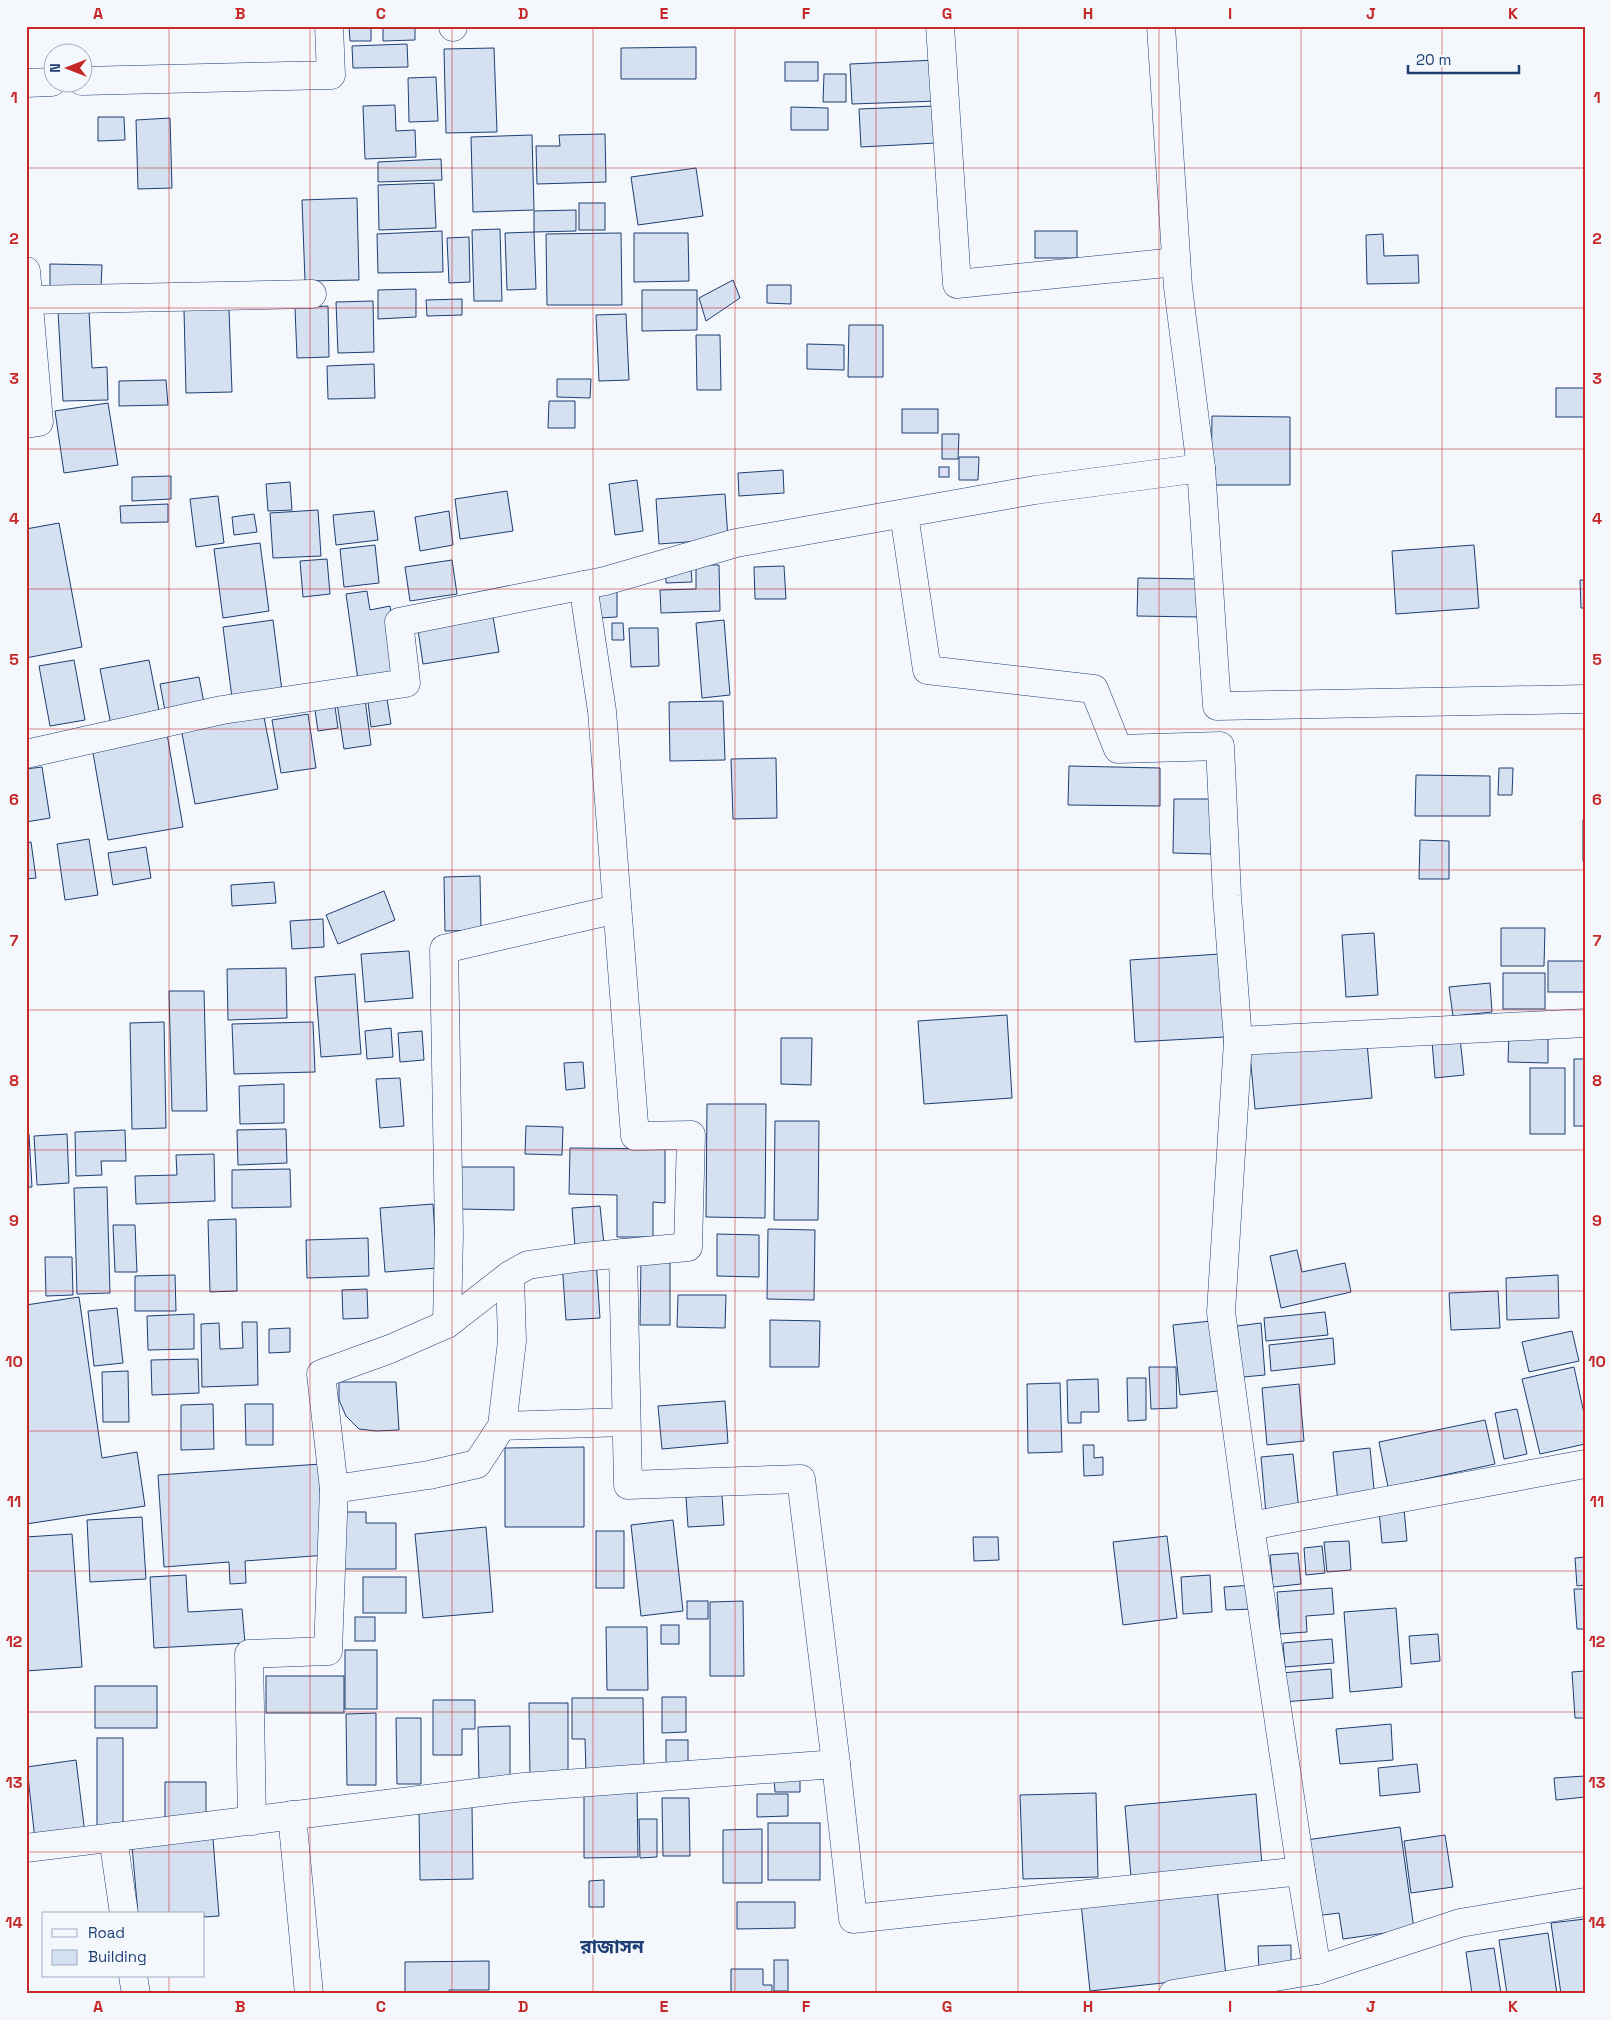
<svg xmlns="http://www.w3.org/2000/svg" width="1611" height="2020" font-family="'Space Grotesk','Noto Sans Bengali',sans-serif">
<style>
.building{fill:#d5e0f0;stroke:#1d3f73}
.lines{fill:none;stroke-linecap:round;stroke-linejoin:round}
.minor-casing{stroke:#1d3f73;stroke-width:29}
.minor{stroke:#f4f7fb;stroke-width:28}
.grid{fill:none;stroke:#c62828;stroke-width:1;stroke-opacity:0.55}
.labels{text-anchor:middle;stroke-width:4;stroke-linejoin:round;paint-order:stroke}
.quarter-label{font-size:19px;font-weight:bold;fill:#1d3f73;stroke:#f4f7fb}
.neatline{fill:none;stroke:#c62828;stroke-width:2}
.grid-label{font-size:16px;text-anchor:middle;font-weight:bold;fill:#c62828}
</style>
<rect width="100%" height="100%" fill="#f4f7fb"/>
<!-- building -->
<g class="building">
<polygon points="349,26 371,26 371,41 350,41"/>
<polygon points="383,26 415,26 415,40 383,41"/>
<polygon points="407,44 408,67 353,68 352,46"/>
<polygon points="696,47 696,79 621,79 621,48"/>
<polygon points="494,48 497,132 446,133 444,49"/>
<polygon points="936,60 938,101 852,104 850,64"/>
<rect x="785" y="62" width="33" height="19"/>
<polygon points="824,74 846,74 846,102 823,102"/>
<polygon points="436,77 438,121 409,122 408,78"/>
<polygon points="395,105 396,131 415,130 416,157 365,159 363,106"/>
<polygon points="935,106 936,143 861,147 859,109"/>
<polygon points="791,107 828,108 828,130 791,130"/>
<polygon points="98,117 124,117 125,140 98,141"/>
<polygon points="170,118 172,188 138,189 136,120"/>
<polygon points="605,134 606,182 537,184 536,146 560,146 559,135"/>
<polygon points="532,135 534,210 473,212 471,137"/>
<polygon points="441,159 442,180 378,182 378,162"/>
<polygon points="696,168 703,216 638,225 631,177"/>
<polygon points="434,183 436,228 379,230 378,185"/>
<polygon points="357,198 359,280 305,281 302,200"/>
<rect x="579" y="203" width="26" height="27"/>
<polygon points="576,210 576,231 534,232 534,211"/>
<polygon points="500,229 502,301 474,301 472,230"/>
<polygon points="442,231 443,272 378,273 377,234"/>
<rect x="1035" y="231" width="42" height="27"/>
<polygon points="534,232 536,289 507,290 505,233"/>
<polygon points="621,233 622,305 547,305 546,234"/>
<polygon points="634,233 688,233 689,281 634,282"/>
<polygon points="1383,234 1384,256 1418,255 1419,283 1367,284 1366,235"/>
<polygon points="469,237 470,282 449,283 447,238"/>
<polygon points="50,264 102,265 101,287 50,286"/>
<polygon points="733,280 740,298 706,321 699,298"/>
<polygon points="767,285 791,285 791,304 767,303"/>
<polygon points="416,289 416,317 378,319 378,290"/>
<polygon points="642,290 697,290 697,330 642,331"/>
<polygon points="462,299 462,315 427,316 426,300"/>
<polygon points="373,301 374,352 338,353 336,302"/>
<polygon points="328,306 329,357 297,358 295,308"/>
<polygon points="229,309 232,392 186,393 184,310"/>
<polygon points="89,310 92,368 107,367 108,400 63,401 58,311"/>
<polygon points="626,314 629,380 599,381 596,315"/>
<polygon points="849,325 883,325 883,377 848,377"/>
<polygon points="696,335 720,335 721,390 697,390"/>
<polygon points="807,344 844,345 844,370 807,369"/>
<polygon points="374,364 375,398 328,399 327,366"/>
<polygon points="557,379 591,379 590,398 557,397"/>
<polygon points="166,380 168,405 119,406 119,381"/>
<rect x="1556" y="388" width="29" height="29"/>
<polygon points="549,401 575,401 575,428 548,428"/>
<polygon points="108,403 118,465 64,473 55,411"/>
<rect x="902" y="409" width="36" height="24"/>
<polygon points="1212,416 1290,417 1290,485 1211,485"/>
<polygon points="942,434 959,434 958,459 942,459"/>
<polygon points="959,457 979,457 978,480 959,480"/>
<rect x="939" y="467" width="10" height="10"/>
<polygon points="783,470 784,493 739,496 738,473"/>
<polygon points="171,476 171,499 132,501 132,477"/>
<polygon points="637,480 643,531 615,535 609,484"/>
<polygon points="290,482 292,510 268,511 266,484"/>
<polygon points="507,491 513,531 460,539 455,499"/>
<polygon points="725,494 728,539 659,544 656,499"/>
<polygon points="218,496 224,543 196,547 190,499"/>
<polygon points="168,504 168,522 121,523 120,506"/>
<polygon points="318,510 321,556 273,558 270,513"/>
<polygon points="374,511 378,540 336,545 333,515"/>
<polygon points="449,511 453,545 420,551 415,517"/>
<polygon points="254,514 257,532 234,535 232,517"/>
<polygon points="59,523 82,647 26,658 26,529"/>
<polygon points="260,543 269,611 223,618 214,549"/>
<polygon points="375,545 379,583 344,587 340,549"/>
<polygon points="1474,545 1479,608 1396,614 1392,551"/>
<polygon points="327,559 330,594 303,597 300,561"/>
<polygon points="452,560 457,594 410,601 405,567"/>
<polygon points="696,565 719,565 720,611 661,613 660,590 696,589"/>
<polygon points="784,566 786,599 755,599 754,567"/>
<polygon points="666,567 691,567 692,582 666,583"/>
<polygon points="1138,578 1199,579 1199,617 1137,616"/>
<polygon points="1580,580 1585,580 1585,608 1581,608"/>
<polygon points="597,588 617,588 617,617 597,618"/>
<polygon points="367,591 370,610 390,606 400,673 358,680 346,594"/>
<polygon points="492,611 499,652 423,664 417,623"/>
<polygon points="273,620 282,691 232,698 223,627"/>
<polygon points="724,620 730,695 702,698 696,623"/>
<polygon points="612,623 623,623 624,640 612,640"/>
<polygon points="629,628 658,628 659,666 631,667"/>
<polygon points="74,660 85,720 50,726 39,666"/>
<polygon points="149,660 160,716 111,725 100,669"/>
<polygon points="199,677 205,708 166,716 160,684"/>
<polygon points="365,699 371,745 344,749 337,703"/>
<polygon points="387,699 391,724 371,727 368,702"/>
<polygon points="723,701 725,760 670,761 669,702"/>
<polygon points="335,707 338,728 318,731 315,710"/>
<polygon points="263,712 278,789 195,804 181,728"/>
<polygon points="308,714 316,768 281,773 272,720"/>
<polygon points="167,734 183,827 108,840 92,747"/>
<polygon points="776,758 777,818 733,819 731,759"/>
<polygon points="1069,766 1160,768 1160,806 1068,805"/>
<polygon points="42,767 50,818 26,822 26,769"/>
<polygon points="1499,768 1513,768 1512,795 1498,795"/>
<polygon points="1416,775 1490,776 1490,816 1415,816"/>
<polygon points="1174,799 1211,799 1211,854 1173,853"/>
<rect x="1583" y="820" width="2" height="41"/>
<polygon points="89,839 98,895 65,900 57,844"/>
<polygon points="1420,840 1449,841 1449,879 1419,879"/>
<polygon points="31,842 36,878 26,879 26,843"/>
<polygon points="146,847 151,878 113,885 108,853"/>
<polygon points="480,876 481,930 445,931 444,877"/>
<polygon points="274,882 276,903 232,906 231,885"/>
<polygon points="384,891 395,920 338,944 326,915"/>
<polygon points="323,919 324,947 292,949 290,921"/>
<polygon points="1501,928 1545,928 1544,966 1501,966"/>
<polygon points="1374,933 1378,995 1346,997 1342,935"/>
<polygon points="409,951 413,998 365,1002 361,954"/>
<polygon points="1220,954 1225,1037 1135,1042 1130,960"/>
<rect x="1548" y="961" width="37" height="31"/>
<polygon points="286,968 287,1018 228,1020 227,969"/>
<rect x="1503" y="973" width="42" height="36"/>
<polygon points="355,974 361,1054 321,1057 315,977"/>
<polygon points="1490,983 1492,1012 1453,1016 1449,987"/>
<polygon points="169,991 204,991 207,1111 172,1111"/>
<polygon points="1007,1015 1012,1098 924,1104 918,1021"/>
<polygon points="164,1022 166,1128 132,1129 130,1023"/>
<polygon points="313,1022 315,1072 234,1074 232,1024"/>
<polygon points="391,1028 393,1057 367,1059 365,1031"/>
<polygon points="422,1031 424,1060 400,1062 398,1033"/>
<polygon points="1509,1033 1548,1033 1548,1063 1508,1062"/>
<polygon points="781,1038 812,1038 811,1085 781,1084"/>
<polygon points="1460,1038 1464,1075 1435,1078 1432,1041"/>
<polygon points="1367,1043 1372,1098 1255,1109 1250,1054"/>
<rect x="1574" y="1059" width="11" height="67"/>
<polygon points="583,1062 585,1088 566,1090 564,1063"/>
<rect x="1530" y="1068" width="35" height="66"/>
<polygon points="400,1078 404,1126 380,1128 376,1079"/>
<polygon points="284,1084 284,1123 240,1124 239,1086"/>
<polygon points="707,1104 766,1104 765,1218 706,1217"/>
<polygon points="775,1121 819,1121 818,1220 774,1220"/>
<polygon points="526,1126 563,1127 562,1155 525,1154"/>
<polygon points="286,1129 287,1163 238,1165 237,1130"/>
<polygon points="125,1130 126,1161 101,1161 102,1175 76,1176 75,1132"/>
<polygon points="29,1134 32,1187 26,1187 26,1135"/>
<polygon points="67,1134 69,1183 37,1185 34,1136"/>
<polygon points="570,1148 665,1149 665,1203 653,1202 653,1237 617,1237 617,1195 569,1194"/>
<polygon points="214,1154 215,1201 136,1204 135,1176 177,1175 176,1155"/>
<polygon points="458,1167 514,1167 514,1210 457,1209"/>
<polygon points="290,1169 291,1207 232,1208 232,1170"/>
<polygon points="107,1187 110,1293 77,1294 74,1188"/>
<polygon points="433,1204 437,1268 385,1272 380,1208"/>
<polygon points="600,1206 604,1245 575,1247 572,1208"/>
<polygon points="236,1219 237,1291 210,1292 208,1220"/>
<polygon points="113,1225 135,1225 137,1272 115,1272"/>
<polygon points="768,1229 815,1230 814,1300 767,1299"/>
<polygon points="717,1234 759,1235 759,1277 717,1276"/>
<polygon points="368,1238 369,1276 307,1278 306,1240"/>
<polygon points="1297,1250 1302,1272 1345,1263 1351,1292 1281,1308 1270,1256"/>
<polygon points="45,1257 72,1257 73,1295 46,1296"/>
<polygon points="596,1259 600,1318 566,1320 562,1262"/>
<polygon points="641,1261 670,1261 670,1325 640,1325"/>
<polygon points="175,1275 176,1311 135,1311 135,1276"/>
<polygon points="1558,1275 1559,1318 1507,1320 1506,1278"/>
<polygon points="367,1289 368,1318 343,1319 342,1290"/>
<polygon points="1498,1291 1500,1328 1451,1330 1449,1293"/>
<polygon points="678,1295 726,1295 725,1328 677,1327"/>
<polygon points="79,1297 102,1458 137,1452 145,1506 26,1524 26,1305"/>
<polygon points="117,1308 123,1363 94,1366 88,1311"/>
<polygon points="1325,1312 1328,1335 1266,1341 1264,1318"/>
<polygon points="194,1314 194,1349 148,1350 147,1316"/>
<polygon points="770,1320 820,1321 819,1367 770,1367"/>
<polygon points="1211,1321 1218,1391 1180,1395 1173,1325"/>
<polygon points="242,1322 257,1322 258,1385 202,1387 201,1324 219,1323 220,1349 243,1348"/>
<polygon points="1261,1323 1265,1375 1243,1377 1237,1326"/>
<polygon points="290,1328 290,1352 269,1353 269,1329"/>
<polygon points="1572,1331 1579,1361 1529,1372 1522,1342"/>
<polygon points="1333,1338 1335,1364 1271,1371 1269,1345"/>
<polygon points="198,1359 199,1393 152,1395 151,1360"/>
<polygon points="1149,1367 1176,1367 1177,1408 1151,1409"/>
<polygon points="1574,1367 1585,1418 1585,1444 1540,1454 1522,1379"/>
<polygon points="128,1371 129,1422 103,1422 102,1372"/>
<polygon points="1127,1378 1146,1378 1146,1420 1128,1421"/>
<polygon points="1098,1379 1099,1412 1081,1412 1081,1423 1068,1423 1067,1380"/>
<polygon points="339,1382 396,1382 399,1430 376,1431 359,1429 346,1416 339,1400"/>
<polygon points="1060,1383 1062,1452 1028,1453 1027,1384"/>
<polygon points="1299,1384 1304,1441 1267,1445 1262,1388"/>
<polygon points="725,1401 728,1443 662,1449 658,1406"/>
<polygon points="213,1404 214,1449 181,1450 181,1405"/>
<polygon points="245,1404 273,1404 273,1445 246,1445"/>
<polygon points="1517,1409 1527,1454 1504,1459 1495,1413"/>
<polygon points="1485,1420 1495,1464 1388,1487 1379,1442"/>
<polygon points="1083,1445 1094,1445 1094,1458 1103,1457 1103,1475 1084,1476"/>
<polygon points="584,1447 584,1527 505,1527 505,1448"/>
<polygon points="1370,1448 1375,1499 1338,1503 1333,1452"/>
<polygon points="1293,1454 1299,1510 1266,1514 1261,1457"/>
<polygon points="321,1464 327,1555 245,1561 246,1583 230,1584 229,1562 164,1567 158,1475"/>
<polygon points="722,1495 724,1525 688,1527 686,1497"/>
<polygon points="1404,1509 1407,1541 1382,1543 1379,1511"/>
<polygon points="337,1512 366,1512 366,1523 396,1523 396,1569 337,1569"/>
<polygon points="142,1517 146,1579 90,1582 87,1520"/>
<polygon points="673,1520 683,1611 641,1616 631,1525"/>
<polygon points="486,1527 493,1612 423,1618 415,1534"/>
<rect x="596" y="1531" width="28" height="57"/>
<polygon points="72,1534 82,1667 26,1671 26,1537"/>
<polygon points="1167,1536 1177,1618 1123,1625 1113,1542"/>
<polygon points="973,1537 998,1537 999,1560 974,1561"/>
<polygon points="1349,1541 1351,1570 1327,1572 1324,1542"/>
<polygon points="1322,1546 1325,1573 1306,1575 1304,1548"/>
<polygon points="1298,1553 1301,1584 1273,1587 1270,1555"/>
<polygon points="1585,1557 1585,1585 1577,1586 1575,1558"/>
<polygon points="186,1575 188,1612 242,1609 245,1643 154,1648 150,1577"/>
<polygon points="1210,1575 1212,1612 1183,1614 1181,1577"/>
<rect x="363" y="1577" width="43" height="36"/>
<polygon points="1253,1585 1254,1609 1226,1610 1224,1587"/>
<polygon points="1332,1588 1334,1614 1306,1616 1307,1632 1280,1634 1277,1592"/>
<polygon points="1574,1589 1585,1589 1585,1629 1577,1629"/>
<rect x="687" y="1601" width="21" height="18"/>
<polygon points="743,1601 744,1676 710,1676 710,1602"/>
<polygon points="1396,1608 1402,1687 1350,1692 1344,1612"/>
<rect x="355" y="1617" width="20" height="24"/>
<rect x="661" y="1625" width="18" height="19"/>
<polygon points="606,1627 647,1627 648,1690 607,1690"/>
<polygon points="1438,1634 1440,1661 1411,1664 1409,1636"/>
<polygon points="1332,1639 1334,1663 1285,1667 1283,1643"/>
<rect x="345" y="1650" width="32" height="59"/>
<polygon points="1331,1669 1333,1698 1283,1702 1281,1673"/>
<polygon points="1585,1671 1585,1718 1575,1718 1572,1672"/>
<rect x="266" y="1676" width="78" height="37"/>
<rect x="95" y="1686" width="62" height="42"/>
<polygon points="662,1697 686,1697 686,1732 662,1733"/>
<polygon points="572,1698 643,1698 644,1773 586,1773 585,1739 572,1739"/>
<polygon points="433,1700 475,1700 475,1729 462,1729 462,1755 433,1755"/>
<polygon points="529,1703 568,1703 568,1779 530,1779"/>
<polygon points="376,1713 376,1785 347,1785 346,1714"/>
<polygon points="396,1718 421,1718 421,1784 397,1784"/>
<polygon points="1391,1724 1393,1760 1340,1764 1336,1729"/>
<polygon points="510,1726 510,1782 479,1782 478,1727"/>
<rect x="97" y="1738" width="26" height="89"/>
<rect x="666" y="1740" width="22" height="32"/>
<polygon points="76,1760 85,1834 35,1840 27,1767"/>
<polygon points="1417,1764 1420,1792 1380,1796 1378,1768"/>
<polygon points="1585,1776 1585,1797 1556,1800 1554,1778"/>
<polygon points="774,1777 800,1777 800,1792 775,1792"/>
<polygon points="165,1782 206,1782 206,1816 165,1817"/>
<polygon points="584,1786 637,1786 638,1857 584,1858"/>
<polygon points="1096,1793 1098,1877 1023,1879 1020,1795"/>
<polygon points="757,1794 788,1794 788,1816 757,1817"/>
<polygon points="1256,1794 1262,1865 1131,1877 1125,1806"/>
<polygon points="662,1798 689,1798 690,1856 663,1856"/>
<polygon points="472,1807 473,1879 420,1880 419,1808"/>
<polygon points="639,1819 657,1819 657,1857 640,1858"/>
<rect x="768" y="1823" width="52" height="57"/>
<polygon points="1400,1827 1414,1929 1343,1939 1339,1913 1315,1916 1306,1840"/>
<polygon points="762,1829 762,1883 723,1883 723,1830"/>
<polygon points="1445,1835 1453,1887 1411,1893 1404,1841"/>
<polygon points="213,1839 219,1916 204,1917 204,1914 138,1914 132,1846"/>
<polygon points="604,1880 604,1907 589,1907 589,1881"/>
<polygon points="1217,1888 1226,1976 1090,1991 1081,1903"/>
<polygon points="737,1902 795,1902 795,1928 737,1929"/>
<polygon points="1585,1919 1585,1994 1561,1994 1551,1923"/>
<polygon points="1548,1933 1557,1994 1507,1994 1499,1940"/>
<polygon points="1291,1945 1291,1972 1259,1973 1258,1946"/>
<polygon points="1494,1948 1501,1994 1472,1994 1466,1952"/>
<rect x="774" y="1960" width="14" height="31"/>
<polygon points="489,1961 489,1990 449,1990 449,1994 405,1994 405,1962"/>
<polygon points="731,1969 763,1969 763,1985 772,1985 772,1994 731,1994"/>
</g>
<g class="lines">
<!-- minor casing -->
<g class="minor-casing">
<g id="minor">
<polyline points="453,26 453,27"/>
<polyline points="940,26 957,284 1176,262"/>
<polyline points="1161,26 1178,287 1201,468"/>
<polyline points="82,81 331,75 329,26"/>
<polyline points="26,83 52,82"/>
<polyline points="26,271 39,422 26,424"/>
<polyline points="29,300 312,294"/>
<polyline points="904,514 927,670 1094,689 1118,749 1220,746 1227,896 1238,1041 1585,1023"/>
<polyline points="26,754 222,710 406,683 399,622 605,581 736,543 1035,490 1201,468 1217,706 1585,699"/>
<polyline points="1238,1041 1221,1312 1250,1526"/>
<polyline points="623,1253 628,1485 801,1479 836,1764"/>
<polyline points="510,1275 447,1324 390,1349 321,1374 334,1489 429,1475 477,1464 502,1426 512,1341 510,1275 528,1265 583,1257 688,1247 691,1135 635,1136 602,711 583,585"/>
<polyline points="447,1324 449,1234 444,949 617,909"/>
<polyline points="502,1426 626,1422"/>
<polyline points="292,1815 309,1994"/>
<polyline points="252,1821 249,1654 328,1651 334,1489"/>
<polyline points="113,1837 124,1914"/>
<polyline points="26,1848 524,1787 836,1764 853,1919 1301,1871 1250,1526 1585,1464"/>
<polyline points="1301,1871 1317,1970"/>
<polyline points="133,1976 136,1994"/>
<polyline points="1173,1994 1317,1970 1460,1923 1585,1902"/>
</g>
</g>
<!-- minor -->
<use href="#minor" class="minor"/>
</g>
<!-- grid -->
<path class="grid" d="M169 26V1914M310 26V1994M452 26V1994M593 26V1994M735 26V1994M876 26V1994M1018 26V1994M1159 26V1994M1301 26V1994M1442 26V1994M26 168H1585M26 308H1585M26 449H1585M26 589H1585M26 729H1585M26 870H1585M26 1010H1585M26 1150H1585M26 1291H1585M26 1431H1585M26 1571H1585M26 1712H1585M26 1852H1585M169 1976V1994"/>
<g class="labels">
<!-- quarter labels -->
<g class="quarter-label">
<text x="612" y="1953">রাজাসন</text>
</g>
</g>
<!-- border -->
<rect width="1611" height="2020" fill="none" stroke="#f4f7fb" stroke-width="55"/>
<!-- legend -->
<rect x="42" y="1912" width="162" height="65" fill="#f4f7fb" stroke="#9eadc5"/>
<rect x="52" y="1929" width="25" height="8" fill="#f4f7fb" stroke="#9eadc5"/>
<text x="88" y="1938" font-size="15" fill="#1d3f73">Road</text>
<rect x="52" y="1950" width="25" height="15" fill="#d5e0f0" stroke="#9eadc5"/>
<text x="88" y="1962" font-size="15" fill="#1d3f73">Building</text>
<!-- north arrow -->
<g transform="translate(68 68) rotate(270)"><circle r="24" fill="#f4f7fb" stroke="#9eadc5"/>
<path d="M0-4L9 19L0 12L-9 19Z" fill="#c62828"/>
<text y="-8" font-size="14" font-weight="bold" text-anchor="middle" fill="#1d3f73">N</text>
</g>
<!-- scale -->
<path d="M1408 65v8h111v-8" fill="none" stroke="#1d3f73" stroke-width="2.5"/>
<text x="1416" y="65" font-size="15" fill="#1d3f73" stroke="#f4f7fb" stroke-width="4" paint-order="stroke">20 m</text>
<rect x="28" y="28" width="1556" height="1964" class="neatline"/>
<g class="grid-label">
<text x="98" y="19">A</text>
<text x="240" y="19">B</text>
<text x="381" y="19">C</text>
<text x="523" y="19">D</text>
<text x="664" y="19">E</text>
<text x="806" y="19">F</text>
<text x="947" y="19">G</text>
<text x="1088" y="19">H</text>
<text x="1230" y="19">I</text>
<text x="1371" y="19">J</text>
<text x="1513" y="19">K</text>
<text x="14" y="103">1</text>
<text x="1597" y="103">1</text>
<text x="14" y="244">2</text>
<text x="1597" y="244">2</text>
<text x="14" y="384">3</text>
<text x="1597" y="384">3</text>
<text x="14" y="524">4</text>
<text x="1597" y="524">4</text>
<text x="14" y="665">5</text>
<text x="1597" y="665">5</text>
<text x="14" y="805">6</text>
<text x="1597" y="805">6</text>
<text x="14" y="946">7</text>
<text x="1597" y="946">7</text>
<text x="14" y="1086">8</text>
<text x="1597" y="1086">8</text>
<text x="14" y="1226">9</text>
<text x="1597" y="1226">9</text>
<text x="14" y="1367">10</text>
<text x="1597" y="1367">10</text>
<text x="14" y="1507">11</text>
<text x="1597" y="1507">11</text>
<text x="14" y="1647">12</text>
<text x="1597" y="1647">12</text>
<text x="14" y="1788">13</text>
<text x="1597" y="1788">13</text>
<text x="14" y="1928">14</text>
<text x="1597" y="1928">14</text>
<text x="98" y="2012">A</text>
<text x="240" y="2012">B</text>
<text x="381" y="2012">C</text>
<text x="523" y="2012">D</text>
<text x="664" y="2012">E</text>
<text x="806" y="2012">F</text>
<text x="947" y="2012">G</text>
<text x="1088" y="2012">H</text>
<text x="1230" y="2012">I</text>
<text x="1371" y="2012">J</text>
<text x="1513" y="2012">K</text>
</g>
</svg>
